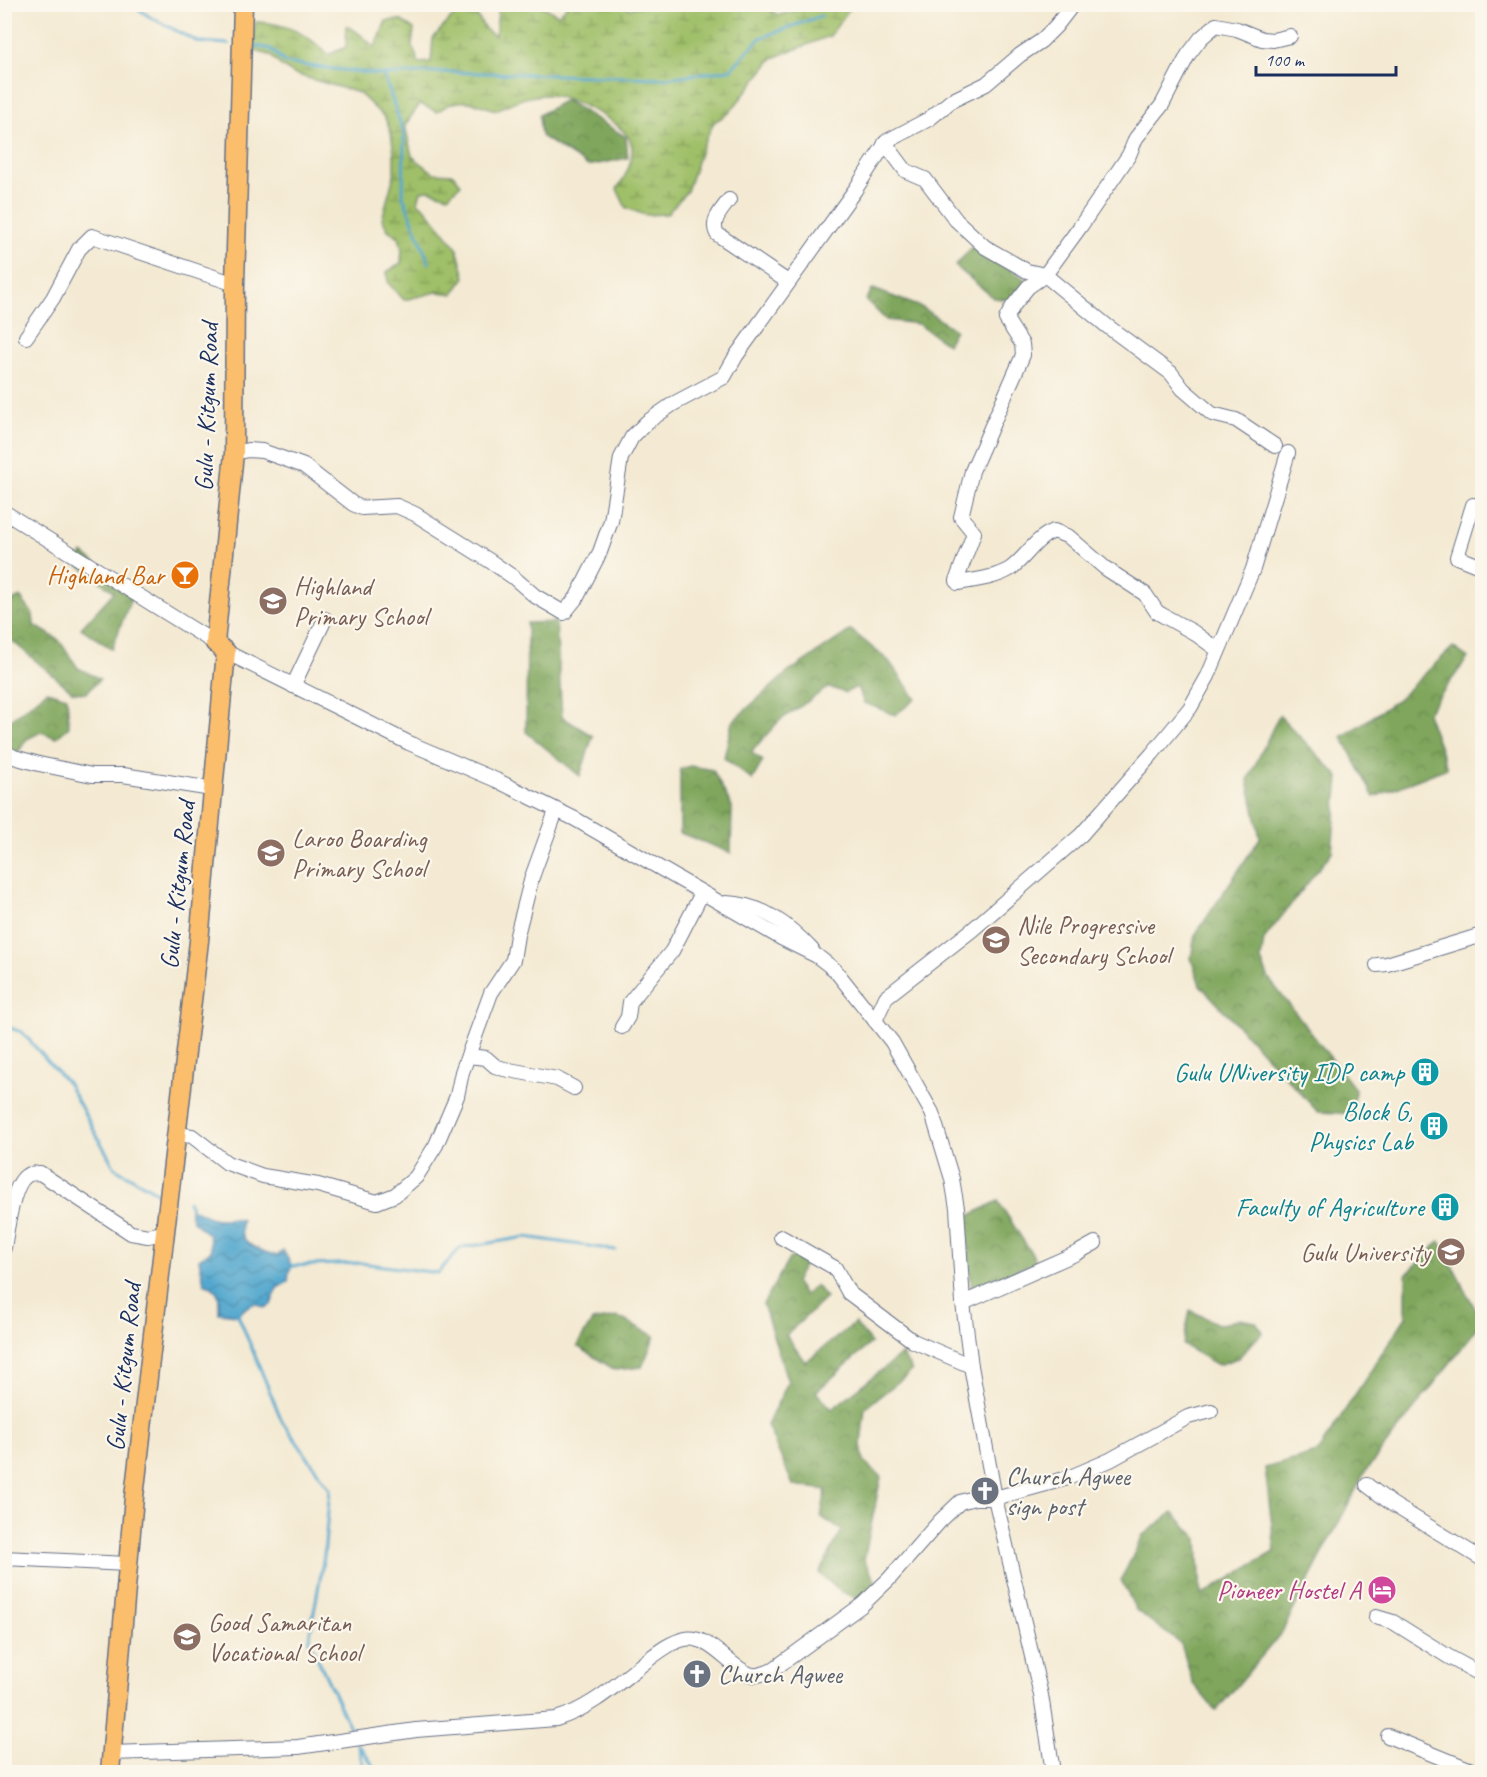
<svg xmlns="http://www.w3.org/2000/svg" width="1487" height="1777" font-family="Caveat,sans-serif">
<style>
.forest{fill:url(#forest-crowns);stroke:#4d6a5d;stroke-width:1.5}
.wetland{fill:url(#wetland-marsh);stroke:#5d7762;stroke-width:1.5}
.water{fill:url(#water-waves);stroke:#366b96;stroke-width:1.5}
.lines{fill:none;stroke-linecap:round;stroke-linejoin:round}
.stream{stroke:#52a7ce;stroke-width:3}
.minor-casing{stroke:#677087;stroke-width:16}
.major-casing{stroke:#677087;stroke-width:21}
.minor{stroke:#fff;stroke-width:14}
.major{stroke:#fabe6d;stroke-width:18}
.labels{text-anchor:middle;stroke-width:4.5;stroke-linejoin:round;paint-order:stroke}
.street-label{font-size:26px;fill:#1b2f5e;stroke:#fbf7ec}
.food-label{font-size:26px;fill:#c56008;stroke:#fbf7ec;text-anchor:end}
.education-label{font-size:26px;fill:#785e54;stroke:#fbf7ec;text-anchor:start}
.culture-label{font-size:26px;fill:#0d838f;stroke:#fbf7ec;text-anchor:end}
.worship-label{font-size:26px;fill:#5b616d;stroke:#fbf7ec;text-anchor:start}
.hotel-label{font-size:26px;fill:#b23c85;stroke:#fbf7ec;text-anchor:end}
</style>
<defs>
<pattern id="forest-crowns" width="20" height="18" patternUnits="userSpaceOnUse" patternTransform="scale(1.5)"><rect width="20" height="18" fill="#7fa65c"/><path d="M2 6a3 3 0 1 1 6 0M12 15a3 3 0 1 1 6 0" fill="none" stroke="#67884f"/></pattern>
<pattern id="wetland-marsh" width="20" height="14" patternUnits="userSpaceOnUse" patternTransform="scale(1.5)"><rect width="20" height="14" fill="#9fbf67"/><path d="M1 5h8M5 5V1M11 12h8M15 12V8" fill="none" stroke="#819c58"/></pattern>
<pattern id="water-waves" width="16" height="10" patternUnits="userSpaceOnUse" patternTransform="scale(1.5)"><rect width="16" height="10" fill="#52a7ce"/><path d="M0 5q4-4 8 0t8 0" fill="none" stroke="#4388aa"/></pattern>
</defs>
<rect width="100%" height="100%" fill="#fbf7ec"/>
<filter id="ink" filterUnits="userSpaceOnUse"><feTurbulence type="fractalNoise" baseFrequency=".0167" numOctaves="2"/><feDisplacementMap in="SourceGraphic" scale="12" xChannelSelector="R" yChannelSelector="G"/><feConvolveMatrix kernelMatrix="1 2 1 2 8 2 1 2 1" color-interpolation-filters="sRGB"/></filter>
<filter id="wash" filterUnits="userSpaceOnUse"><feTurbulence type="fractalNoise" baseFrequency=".008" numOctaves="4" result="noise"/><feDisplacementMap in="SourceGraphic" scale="24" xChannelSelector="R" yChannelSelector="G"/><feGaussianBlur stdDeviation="1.35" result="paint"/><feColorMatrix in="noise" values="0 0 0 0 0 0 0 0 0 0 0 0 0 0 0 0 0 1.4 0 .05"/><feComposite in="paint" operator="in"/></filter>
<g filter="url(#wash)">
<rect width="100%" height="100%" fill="#f4ead3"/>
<!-- forest -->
<g class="forest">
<polygon points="565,100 626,137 628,158 588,166 541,136 539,115"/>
<polygon points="974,245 1026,280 1011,300 994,298 955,266"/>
<polygon points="873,289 921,307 955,330 947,344 918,324 886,320 866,300"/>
<polygon points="83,553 133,593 112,649 81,628 114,592 74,562"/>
<polygon points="20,597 33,614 34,625 59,640 78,668 100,679 86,693 73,692 5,635 5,605"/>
<polygon points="556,622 562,717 593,736 580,776 526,732 527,623"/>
<polygon points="851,630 889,661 916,699 895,715 864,703 857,687 845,693 829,687 779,721 751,752 763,761 752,780 724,758 732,722 787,673"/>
<polygon points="1453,647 1468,658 1427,713 1447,768 1374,797 1342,737 1396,701"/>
<polygon points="47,691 67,697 69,727 56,738 41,732 27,739 5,772 5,724"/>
<polygon points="1279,715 1339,777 1332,852 1264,939 1261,960 1269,979 1355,1089 1353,1114 1318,1112 1200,985 1191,958 1195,935 1260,838 1248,780"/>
<polygon points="690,766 713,770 732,807 731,853 680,833 680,769"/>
<polygon points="998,1201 1037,1262 971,1288 965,1218"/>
<polygon points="1440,1241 1482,1322 1365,1472 1282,1632 1216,1711 1193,1684 1181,1644 1136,1610 1121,1580 1143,1535 1173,1512 1198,1539 1201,1596 1275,1551 1265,1468 1317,1453 1406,1317 1406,1275"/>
<polygon points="804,1250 806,1261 795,1282 804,1295 816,1285 826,1298 786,1335 805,1362 855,1323 871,1343 816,1392 832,1409 902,1354 912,1371 865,1408 861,1445 864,1461 881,1477 864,1560 877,1584 864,1601 840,1591 819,1573 842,1530 821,1517 826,1490 793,1485 767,1425 788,1382 763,1304 789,1259"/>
<polygon points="1190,1310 1220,1325 1239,1319 1256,1322 1263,1332 1238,1358 1218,1365 1183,1345"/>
<polygon points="618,1317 655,1336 642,1367 615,1370 577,1346 592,1321"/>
</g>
<!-- wetland -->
<path class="wetland" d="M569 4 619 5 631 9 636 4H763L778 15 795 11 806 5H852L830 36 773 58 729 113 714 122 702 147 687 191 667 214 645 215 626 208 617 189C625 177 633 163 632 147 629 123 570 96 549 95 530 94 513 102 496 110 471 102 459 95 437 112L420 104 405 125 412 156 434 173 453 174 461 184 448 196 429 190 421 191 418 202 427 210 457 248 465 277 453 294 437 292 404 300 388 283 387 272 401 263 402 250 399 237 388 230 382 219 394 175V153L391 133 385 118 359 93 294 74 281 66 270 55 251 50 256 22C286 23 307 33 328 55L346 47V26C360 31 363 39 375 47L386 21 400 20 414 29 412 45 419 63 431 62 433 38 456 13 473 9 485 29 495 36 499 5H541L558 15Z"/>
<!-- water -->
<path class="water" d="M190 1209C199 1211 205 1216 213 1218 223 1221 232 1216 242 1220 235 1244 260 1251 278 1256L283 1250 292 1266 289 1272 288 1282 277 1288 271 1305 264 1308 256 1303 248 1306 238 1315 219 1313C219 1296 221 1290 204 1283L199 1259 211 1251 209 1235 192 1220Z"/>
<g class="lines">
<!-- stream -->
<g class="stream">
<polyline points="132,4 150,17 198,42 229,44"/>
<polyline points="251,45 271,49 285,63 384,75 442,72 665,78 730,70 760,38 821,16"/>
<polyline points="384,75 404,134 403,196 429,263"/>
<polyline points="4,1026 22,1032 68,1084 115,1168 162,1195"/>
<polyline points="188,1201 192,1210"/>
<polyline points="288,1266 361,1263 438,1273 460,1248 526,1237 615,1250"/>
<polyline points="238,1311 238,1315 282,1421 330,1489 324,1556 309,1640 353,1734"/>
<polyline points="357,1742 365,1772"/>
<polyline points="360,1747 378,1772"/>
</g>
</g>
</g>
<g filter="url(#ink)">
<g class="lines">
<!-- minor casing -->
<g class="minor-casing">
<g id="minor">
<polyline points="885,143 906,171 925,179 956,220 985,247 1027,271 1045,275 1107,326 1171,373 1183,389 1212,414 1236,420 1275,446"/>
<path d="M729 200C722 210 710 221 717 234L788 282"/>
<polyline points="26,337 53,298 79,249 92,236 235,284"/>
<polyline points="234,453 248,450 262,451 304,466 353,504 362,508 397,506 415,514 490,561 513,577 535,596 564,613 577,597 600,552 611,521 621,458 632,437 647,422 673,404 724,377 736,356 855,190 887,141 929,119 951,101 986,84 1020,55 1041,41 1056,26 1073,4"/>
<polyline points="1473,505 1457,557 1482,567"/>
<polyline points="4,512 215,643"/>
<path d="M1218 650 1193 632 1164 616 1157 612 1145 594 1105 568 1069 537 1054 531C1035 538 1026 558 1010 569 995 578 975 580 958 583L957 581 958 576 974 533 961 517 972 471 1023 355 1022 344 1006 319 1013 306 1028 287 1045 275 1080 227 1129 155 1136 138 1162 105 1188 55 1201 38 1216 25 1237 29 1262 39 1273 40 1290 36"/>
<polyline points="226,652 409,743 496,780 575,819 781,938 817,956 835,970 892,1042 932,1113 952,1179 957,1208 963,1303 971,1366 995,1498 1041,1695 1053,1772"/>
<polyline points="293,686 325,619"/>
<polyline points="4,751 14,757 39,764 92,775 123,775 212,789"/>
<path d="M726 903C762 904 789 925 812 950"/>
<polyline points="1377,965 1387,964 1482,935"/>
<polyline points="875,1021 886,997 972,930 1081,835 1152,754 1190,708 1208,676 1253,569 1288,453"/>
<polyline points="622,1027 628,1017 630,1002 672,951 702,893"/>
<polyline points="468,1056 486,1058 495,1066 504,1069 557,1079 574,1088"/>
<polyline points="176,1134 192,1136 227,1163 263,1176 318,1185 377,1202 395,1195 416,1177 436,1145 457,1096 462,1072 491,993 513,960 517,935 532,877 556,811"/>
<polyline points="781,1237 835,1268 849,1293 913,1341 971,1366"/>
<path d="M4 1248C7 1230 12 1186 26 1176 30 1173 35 1173 40 1173L131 1233 148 1236 164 1233"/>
<polyline points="963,1303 1077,1253 1095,1243"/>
<polyline points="1367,1485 1392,1504 1482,1559"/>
<polyline points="4,1558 127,1564"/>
<polyline points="1376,1617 1393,1622 1449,1657 1482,1675"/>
<polyline points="1388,1736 1476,1772"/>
<path d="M111 1753 298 1747 416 1730 556 1719C590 1709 617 1684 645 1662 656 1654 670 1642 685 1639 710 1634 732 1671 753 1675 759 1676 765 1673 771 1671L862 1605 889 1579 940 1521 960 1502 974 1498H995L1068 1478 1110 1460 1188 1417 1211 1411"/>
</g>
</g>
<!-- major casing -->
<g class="major-casing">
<polyline id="major" points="110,1772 134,1497 199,941 226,652 215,643 234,453 235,284 243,4"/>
</g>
<!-- minor -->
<use href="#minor" class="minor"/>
<!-- major -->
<use href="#major" class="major"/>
</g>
</g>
<!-- icons -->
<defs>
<g id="bar-disc" transform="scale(1.5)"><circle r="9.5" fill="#e8710a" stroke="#fbf7ec"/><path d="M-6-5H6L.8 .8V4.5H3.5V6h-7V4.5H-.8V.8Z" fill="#fff"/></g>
<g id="school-disc" transform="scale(1.5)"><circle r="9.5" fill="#8d6e63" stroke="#fbf7ec"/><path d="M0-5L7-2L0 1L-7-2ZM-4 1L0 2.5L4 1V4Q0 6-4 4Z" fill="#fff"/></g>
<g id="building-disc" transform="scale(1.5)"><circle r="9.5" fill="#0f9aa8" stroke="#fbf7ec"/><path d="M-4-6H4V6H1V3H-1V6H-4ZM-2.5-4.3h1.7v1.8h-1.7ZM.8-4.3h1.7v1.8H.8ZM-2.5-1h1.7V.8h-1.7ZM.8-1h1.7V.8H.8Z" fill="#fff"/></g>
<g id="university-disc" transform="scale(1.5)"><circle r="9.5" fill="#8d6e63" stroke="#fbf7ec"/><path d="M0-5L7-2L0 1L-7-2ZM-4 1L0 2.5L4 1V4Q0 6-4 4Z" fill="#fff"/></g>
<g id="church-disc" transform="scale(1.5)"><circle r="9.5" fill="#6b7280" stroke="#fbf7ec"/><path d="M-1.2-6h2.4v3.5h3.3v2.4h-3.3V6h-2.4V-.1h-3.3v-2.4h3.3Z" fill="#fff"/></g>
<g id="hotel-disc" transform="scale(1.5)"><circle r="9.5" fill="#d1479c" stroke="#fbf7ec"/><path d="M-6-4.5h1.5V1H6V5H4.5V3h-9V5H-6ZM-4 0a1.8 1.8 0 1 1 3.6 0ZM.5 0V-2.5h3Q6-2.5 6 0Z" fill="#fff"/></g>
</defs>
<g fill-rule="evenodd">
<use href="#bar-disc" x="185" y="575"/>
<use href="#school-disc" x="273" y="601"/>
<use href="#school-disc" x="271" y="853"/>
<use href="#school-disc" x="996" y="940"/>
<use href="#building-disc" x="1425" y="1072"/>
<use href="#building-disc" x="1434" y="1126"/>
<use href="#building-disc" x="1445" y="1207"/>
<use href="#university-disc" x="1451" y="1252"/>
<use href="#church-disc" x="985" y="1491"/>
<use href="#hotel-disc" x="1382" y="1590"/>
<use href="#school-disc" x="187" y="1637"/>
<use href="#church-disc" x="697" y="1674"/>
</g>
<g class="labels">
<!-- street labels -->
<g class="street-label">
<text transform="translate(206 407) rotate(-88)" y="9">Gulu - Kitgum Road</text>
<text transform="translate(177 885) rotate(-84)" y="9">Gulu - Kitgum Road</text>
<text transform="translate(123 1367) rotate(-84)" y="9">Gulu - Kitgum Road</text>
</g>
<!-- food labels -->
<g class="food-label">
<text x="164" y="584">Highland Bar</text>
</g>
<!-- education labels -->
<g class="education-label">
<text x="294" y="595">Highland<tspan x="294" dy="30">Primary School</tspan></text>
<text x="292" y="847">Laroo Boarding<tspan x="292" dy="30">Primary School</tspan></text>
<text x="1017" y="934">Nile Progressive<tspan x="1017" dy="30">Secondary School</tspan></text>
<text x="1430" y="1261" text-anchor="end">Gulu University</text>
<text x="208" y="1631">Good Samaritan<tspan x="208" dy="30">Vocational School</tspan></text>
</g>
<!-- culture labels -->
<g class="culture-label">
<text x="1404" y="1081">Gulu UNiversity IDP camp</text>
<text x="1413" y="1120">Block G,<tspan x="1413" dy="30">Physics Lab</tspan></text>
<text x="1424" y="1216">Faculty of Agriculture</text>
</g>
<!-- worship labels -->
<g class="worship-label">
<text x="1006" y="1485">Church Agwee<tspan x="1006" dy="30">sign post</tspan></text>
<text x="718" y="1683">Church Agwee</text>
</g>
<!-- hotel labels -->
<g class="hotel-label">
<text x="1361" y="1599">Pioneer Hostel A</text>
</g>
</g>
<!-- margin -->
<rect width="1487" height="1777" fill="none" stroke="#fbf7ec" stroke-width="24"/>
<!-- scale -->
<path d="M1256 66v9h140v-9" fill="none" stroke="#1b2f5e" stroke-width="3"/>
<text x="1265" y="66" font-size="18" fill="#1b2f5e" stroke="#fbf7ec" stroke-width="4.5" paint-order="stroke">100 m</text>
</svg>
